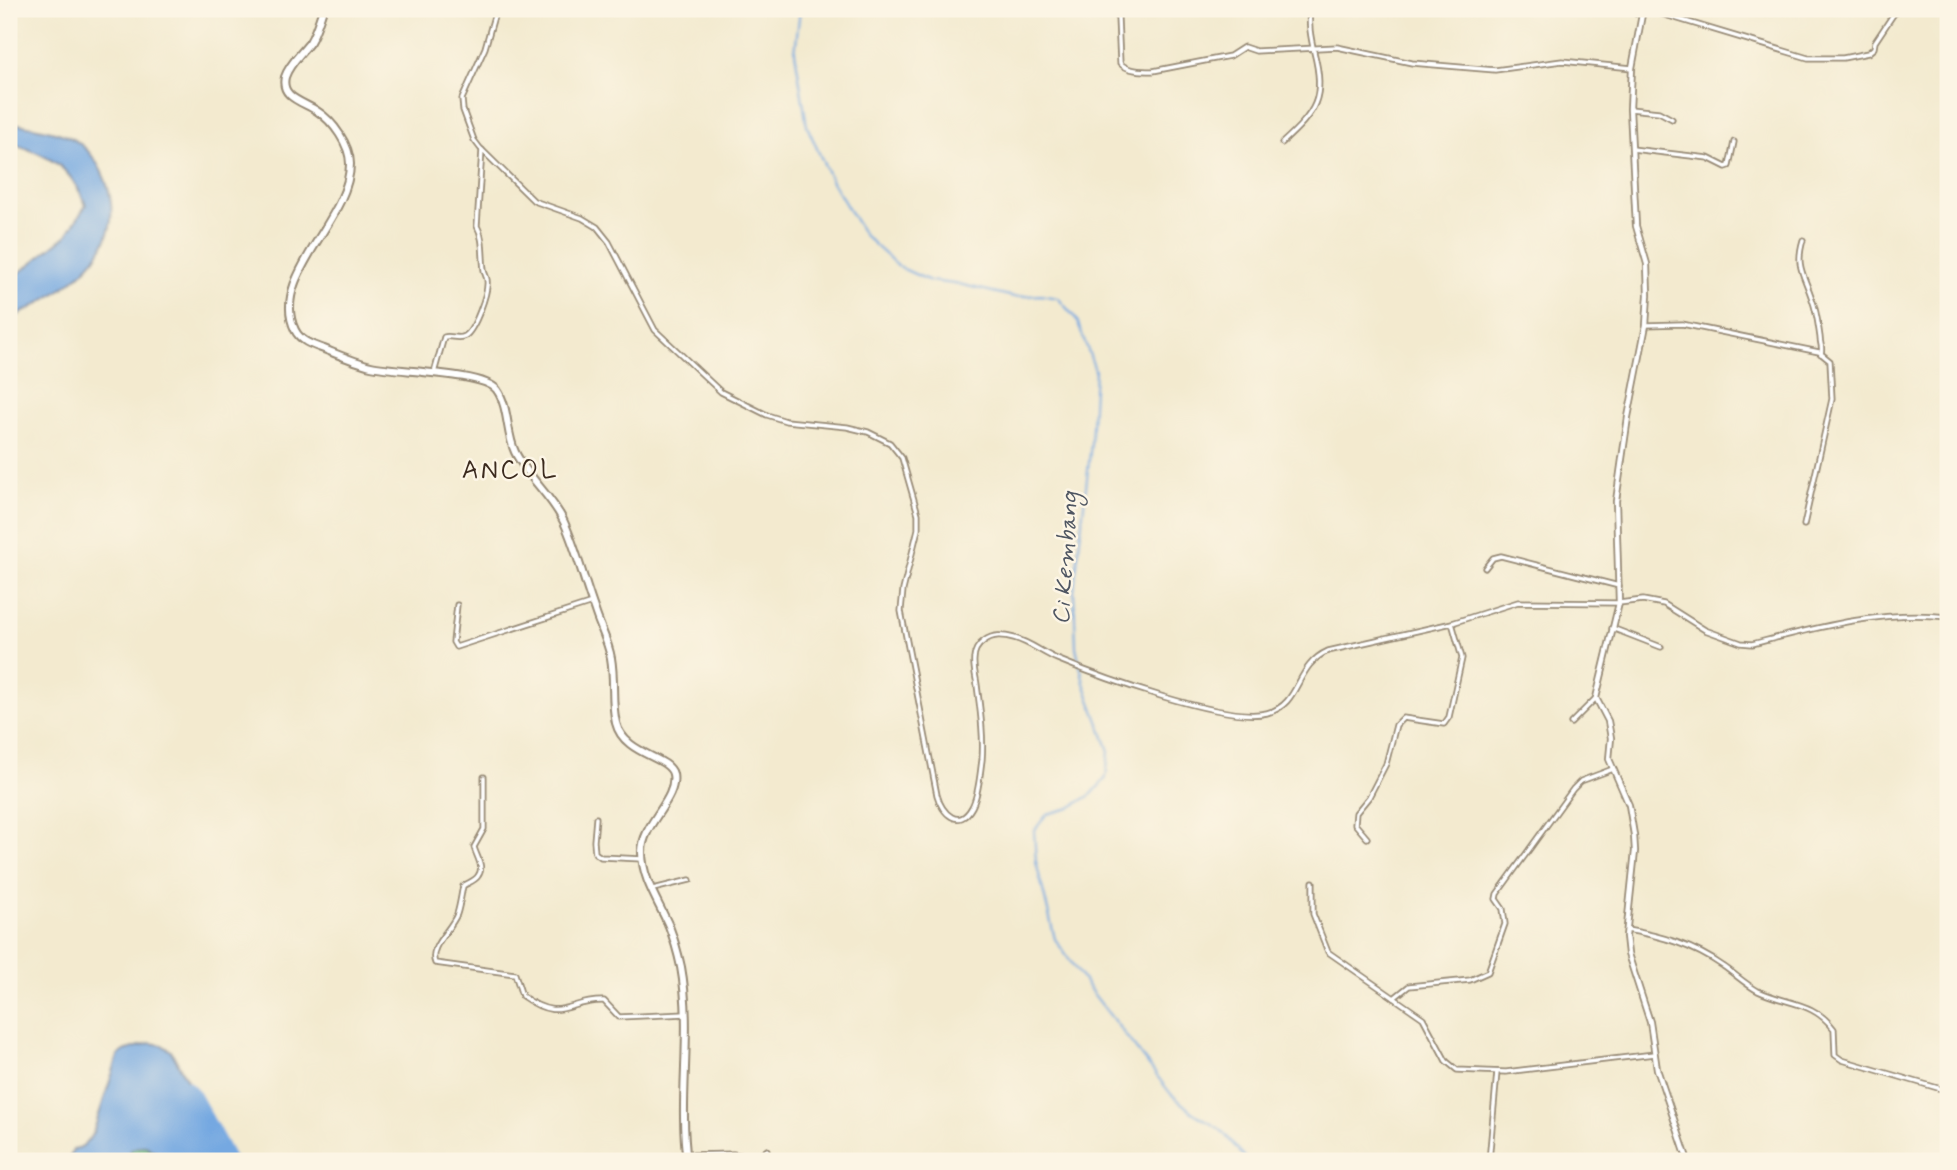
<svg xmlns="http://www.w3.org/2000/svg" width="1957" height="1170" font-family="Mynerve,sans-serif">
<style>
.forest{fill:#6ab883;stroke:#527150;stroke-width:2}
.water{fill:#75a8e1;stroke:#586980;stroke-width:2}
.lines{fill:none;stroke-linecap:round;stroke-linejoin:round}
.stream{stroke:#75a8e1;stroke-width:2}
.river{stroke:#75a8e1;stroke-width:9}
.minor-casing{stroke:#978a76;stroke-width:7}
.tertiary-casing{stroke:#978a76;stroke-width:8}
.primary-casing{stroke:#978a76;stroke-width:10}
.minor{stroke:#fff;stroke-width:3.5}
.tertiary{stroke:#fff;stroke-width:4.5}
.primary{stroke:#fff;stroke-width:6}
.labels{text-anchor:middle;stroke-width:5;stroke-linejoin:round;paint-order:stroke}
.water-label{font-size:24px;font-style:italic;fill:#4f5662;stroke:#fcf5e5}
.quarter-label{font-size:26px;letter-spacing:2px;fill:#3b2a1e;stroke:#fcf5e5}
</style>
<rect width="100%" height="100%" fill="#fcf5e5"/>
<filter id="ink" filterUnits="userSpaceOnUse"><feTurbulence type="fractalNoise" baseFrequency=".0143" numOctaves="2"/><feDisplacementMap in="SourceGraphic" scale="14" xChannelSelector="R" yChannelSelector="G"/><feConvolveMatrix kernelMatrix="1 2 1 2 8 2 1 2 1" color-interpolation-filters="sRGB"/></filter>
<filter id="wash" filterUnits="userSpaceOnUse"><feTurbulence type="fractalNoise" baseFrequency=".00686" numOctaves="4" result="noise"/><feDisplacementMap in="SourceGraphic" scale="28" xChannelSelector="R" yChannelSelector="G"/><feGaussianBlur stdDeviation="1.57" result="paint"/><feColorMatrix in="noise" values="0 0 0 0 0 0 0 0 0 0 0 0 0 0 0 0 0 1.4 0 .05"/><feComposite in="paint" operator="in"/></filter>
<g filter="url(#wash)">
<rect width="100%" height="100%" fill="#f3eacf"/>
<!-- forest -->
<polygon class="forest" points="145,1145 159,1155 159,1161 126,1161 131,1149"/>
<!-- water -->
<g class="water">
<path d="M9 122C28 127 53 129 71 138 90 148 102 168 108 188 128 257 59 293 9 320V281L67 235 86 205C68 162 49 157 9 142Z"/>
<path d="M150 1043 162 1045 171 1051 231 1161H159V1155L145 1145 131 1149 126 1161H69L73 1149C84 1148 87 1142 93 1133L118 1056 124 1051Z"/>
</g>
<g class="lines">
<!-- stream -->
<polyline class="stream" points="800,9 795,52 807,126 831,180 864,235 899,267 930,281 963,285 1014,297 1040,295 1058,298 1077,320 1095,370 1091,444 1074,591 1076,647 1084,683 1109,751 1106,778 1092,794 1070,808 1047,814 1034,831 1036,862 1055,939 1088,987 1171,1094 1192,1112 1220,1129 1248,1161"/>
<!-- river -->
<g class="river">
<polyline points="9,580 9,586"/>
<polyline points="187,1085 195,1093 232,1161"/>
</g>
</g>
</g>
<g filter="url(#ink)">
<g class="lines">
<!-- minor casing -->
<g class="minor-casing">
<g id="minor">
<path d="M496 9 485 48 462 99 463 110 474 140 480 148 534 201 582 218 597 227 609 242 655 330 721 392 767 415 786 421 847 427 868 432 890 443 902 458 918 514V529L903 590 901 611 937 795C942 813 959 831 972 807 979 794 980 773 982 760 984 735 980 709 977 685 976 677 973 667 974 659 974 652 978 645 984 641 993 634 1003 635 1014 638 1029 642 1043 653 1057 659 1100 677 1225 723 1267 713 1302 704 1294 666 1328 651L1452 623 1518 602 1619 603 1643 600 1664 604 1705 630 1741 643 1752 644C1815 628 1883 609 1948 617"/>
<path d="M1120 9 1118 18 1120 63C1127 71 1142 71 1153 71L1230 56 1244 47 1256 51 1337 47 1412 63 1471 68 1495 70 1562 61 1632 68"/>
<polyline points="1619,9 1642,14"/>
<polyline points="1645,9 1808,58 1843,58 1868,53 1874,48 1875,42 1897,9"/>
<polyline points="1630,109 1659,112 1672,119"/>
<path d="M1282 143C1316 112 1326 98 1314 52 1311 38 1308 24 1310 9"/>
<polyline points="1632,149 1708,158 1726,167 1729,166 1734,142"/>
<path d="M1803 240C1795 267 1804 274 1812 299 1817 312 1818 324 1820 337 1820 344 1823 347 1821 354"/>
<polyline points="1646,325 1682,324 1819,352 1830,361 1832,399 1804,525"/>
<path d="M434 373 444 337C451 335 458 340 465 336 474 331 489 292 487 280 487 277 484 273 484 270 482 255 484 238 477 226L482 150"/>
<polyline points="1485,568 1493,558 1501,556 1619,586"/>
<polyline points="457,605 453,642 456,647 592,603"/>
<polyline points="1612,628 1661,647"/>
<polyline points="1571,723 1596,698"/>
<path d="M484 777V829L474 847C476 856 485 867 478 876 475 881 467 883 463 886 461 895 460 905 457 914 451 930 428 947 435 963L515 974 522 996C562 1024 567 1000 604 1001L619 1017 686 1014"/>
<polyline points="596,818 594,841 595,853 601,857 642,859"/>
<polyline points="1367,838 1355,824 1356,813 1369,797 1386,764 1396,725 1403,718 1444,724 1449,717 1462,658 1452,623"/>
<polyline points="1313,882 1313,914 1328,952 1423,1018 1446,1061 1457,1070 1506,1072 1654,1054"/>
<polyline points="653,889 690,880"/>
<path d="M1627 930C1662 936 1693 945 1723 966 1735 974 1745 984 1758 991 1788 1005 1813 1001 1834 1029L1835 1055 1842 1060 1948 1091"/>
<polyline points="1394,998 1409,986 1470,980 1488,972 1505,924 1503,909 1496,899 1497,894 1573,789 1581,781 1613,769"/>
<polyline points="688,1155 733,1154 757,1158 767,1150"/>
<polyline points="1489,1161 1497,1072"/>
</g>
</g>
<!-- tertiary casing -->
<g class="tertiary-casing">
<polyline id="tertiary" points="1643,9 1632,68 1630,109 1636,226 1647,264 1648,295 1646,325 1628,417 1616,501 1619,603 1596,698 1608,721 1611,738 1609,759 1629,805 1634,835 1635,851 1626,936 1628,954 1650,1022 1657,1069 1688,1161"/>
</g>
<!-- primary casing -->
<g class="primary-casing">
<path id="primary" d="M323 9C319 20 316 32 310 42 302 53 289 64 285 77 280 98 304 102 317 111 333 121 350 145 350 164 350 220 269 277 295 330 301 342 313 345 324 349 339 355 355 362 371 366 397 372 484 372 497 390 509 407 506 433 515 452 528 478 552 496 564 522 577 551 584 581 595 611 600 627 608 641 611 658 615 680 611 702 616 723 624 755 669 756 673 774 678 800 642 823 642 852 642 879 658 901 669 926 674 939 678 953 681 967 693 1032 678 1097 687 1161"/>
</g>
<!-- minor -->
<use href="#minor" class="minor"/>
<!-- tertiary -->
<use href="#tertiary" class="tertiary"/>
<!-- primary -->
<use href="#primary" class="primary"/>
</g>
</g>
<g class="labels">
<!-- water labels -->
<g class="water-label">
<text transform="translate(1065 558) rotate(-86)" y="8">Ci Kembang</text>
</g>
<!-- quarter labels -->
<g class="quarter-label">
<text x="510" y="478">ANCOL</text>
</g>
</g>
<!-- margin -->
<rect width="1957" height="1170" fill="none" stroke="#fcf5e5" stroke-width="35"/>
</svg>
